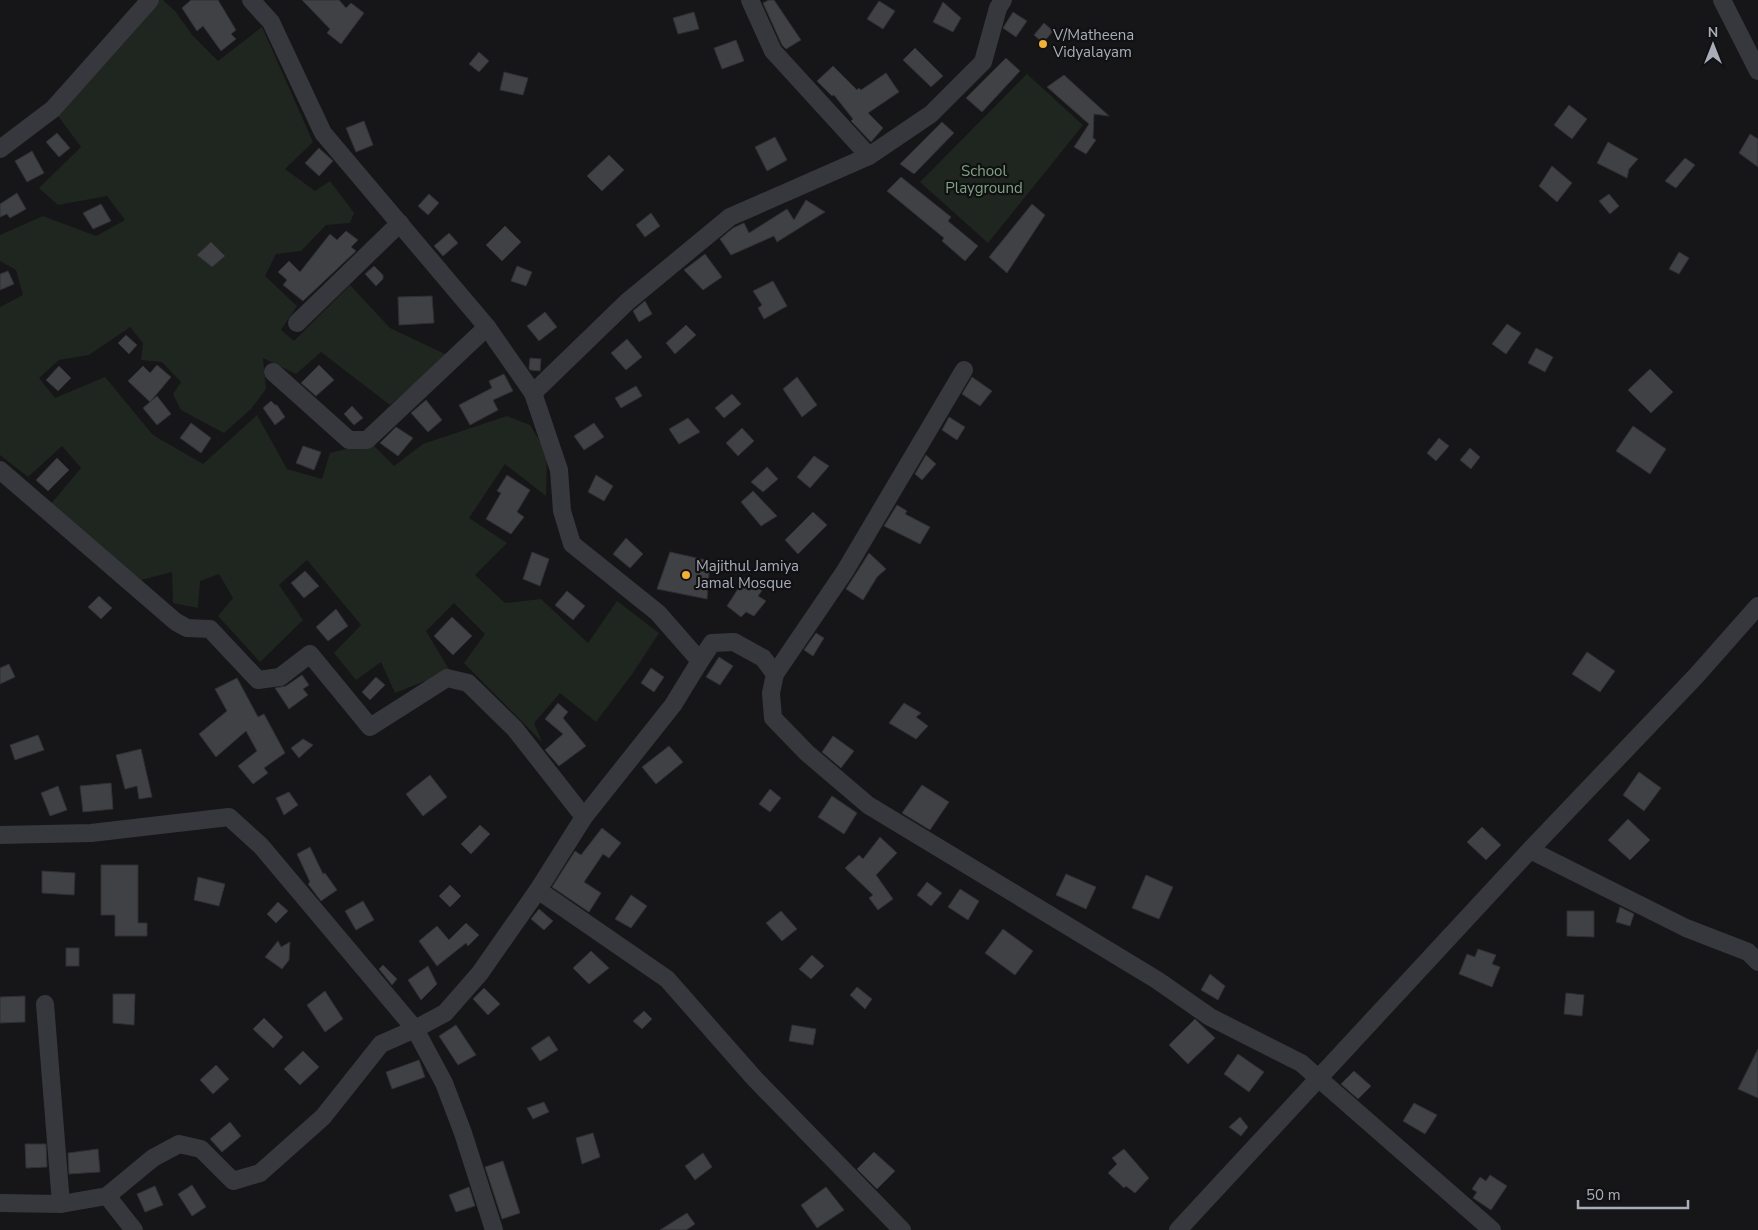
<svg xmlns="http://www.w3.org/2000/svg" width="1758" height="1230" font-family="'Nunito Sans',sans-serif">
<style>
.green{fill:#1e261f}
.building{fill:#404145;stroke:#303034}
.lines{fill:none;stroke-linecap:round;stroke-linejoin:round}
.minor{stroke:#37383d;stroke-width:18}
.poi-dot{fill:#f2b134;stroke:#111113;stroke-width:2}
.labels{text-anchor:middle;stroke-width:4.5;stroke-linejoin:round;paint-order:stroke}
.poi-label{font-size:15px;fill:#a8adb8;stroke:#111113;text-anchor:start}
.park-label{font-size:15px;fill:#7fa381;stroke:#111113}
</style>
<rect width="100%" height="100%" fill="#161618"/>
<!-- green -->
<g class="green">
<polygon points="155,0 163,0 175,11 193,36 218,61 262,27 313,142 285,169 315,191 330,181 354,213 350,223 326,225 301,251 276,254 265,276 297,306 281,330 294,341 350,285 390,328 447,355 390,405 321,352 296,374 263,358 266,389 251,409 224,433 181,410 173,394 181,382 162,362 141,360 143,343 130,327 89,355 59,360 39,378 55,398 105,377 153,435 203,464 257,415 287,469 322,479 330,453 346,449 374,446 394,466 423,444 507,416 530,425 547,453 546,496 505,464 469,518 507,543 475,575 505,603 541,599 588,643 617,601 659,633 633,673 596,722 560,693 534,723 542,742 464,663 485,634 454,603 426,631 450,671 395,693 381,662 356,680 334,653 361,625 307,560 279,585 303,620 260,662 218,616 233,598 219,574 200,581 198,608 173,603 172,572 141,580 49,506 81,468 62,446 28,477 0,455 0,307 23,295 16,270 0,261 0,235 43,216 96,236 125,220 107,196 58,205 39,188 81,147 58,116 129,37"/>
<polygon points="1027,74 1083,125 988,243 920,182"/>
</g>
<!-- building -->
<g class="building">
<polygon points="191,0 218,0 236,30 231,34 236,39 221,51 203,26 197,31 182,8"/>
<polygon points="302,0 339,0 346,8 351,3 364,13 341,44 327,33 330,29"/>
<polygon points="769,0 774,0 801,40 786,49 782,45 763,3"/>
<polygon points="879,1 895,11 883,29 867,19"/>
<polygon points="943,2 961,18 953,32 933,22"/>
<polygon points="694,12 699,29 678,34 673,18"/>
<polygon points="1013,12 1027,21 1016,37 1003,28"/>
<polygon points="1044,23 1053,31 1043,43 1034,35"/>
<polygon points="736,40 744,61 722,69 714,48"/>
<polygon points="915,48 943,76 931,87 903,60"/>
<polygon points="479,52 489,61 479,72 469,64"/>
<polygon points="1006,58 1020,71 982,112 966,98"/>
<polygon points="833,66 857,90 859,88 861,90 886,73 899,92 868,113 883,128 871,142 851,121 853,119 834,95 832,96 817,81"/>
<polygon points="504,72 528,78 523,95 500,90"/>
<polygon points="1064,75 1109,116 1094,114 1093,138 1096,140 1086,154 1074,147 1089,124 1047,87"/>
<polygon points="1569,105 1587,119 1572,139 1554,125"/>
<polygon points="364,121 373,145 356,152 346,128"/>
<polygon points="942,122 954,133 914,174 900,164"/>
<polygon points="57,133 70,148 59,157 46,142"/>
<polygon points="1750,134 1758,139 1758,167 1739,153"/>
<polygon points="775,137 787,160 767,171 755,147"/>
<polygon points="1608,142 1638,159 1629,169 1627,178 1597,163"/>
<polygon points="319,148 333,161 319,176 305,163"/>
<polygon points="32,151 44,173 27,182 15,161"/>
<polygon points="609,155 624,170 602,191 587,176"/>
<polygon points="1685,158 1695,165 1676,188 1665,181"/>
<polygon points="1552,166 1572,183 1557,202 1539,186"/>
<polygon points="901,177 951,217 948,221 978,246 965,261 942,241 944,238 887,191"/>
<polygon points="17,193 26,209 10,218 7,214 0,217 0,204"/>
<polygon points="429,194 439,203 428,215 418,206"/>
<polygon points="1609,194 1619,206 1610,214 1599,201"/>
<polygon points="806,200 825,212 777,242 774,236 731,255 720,239 733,228 744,223 749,233 787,209 794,220"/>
<polygon points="101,204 111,221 93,229 83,213"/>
<polygon points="1032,204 1045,215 1007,273 989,257"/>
<polygon points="651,213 660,226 645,237 636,225"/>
<polygon points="505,226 521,242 502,261 486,245"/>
<polygon points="346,231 358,240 351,247 356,251 303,301 283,285 287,280 278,272 289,261 300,272 330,234 337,240"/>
<polygon points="449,233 458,243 443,256 434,246"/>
<polygon points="211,242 225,256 212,267 197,255"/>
<polygon points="1679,252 1689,258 1679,274 1669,269"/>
<polygon points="705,254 722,277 703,290 684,270"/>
<polygon points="374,266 383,275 383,279 376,286 365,274"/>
<polygon points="517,266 532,272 526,286 511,281"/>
<polygon points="8,271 14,284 0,290 0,274"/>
<polygon points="773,281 787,306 764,319 758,308 762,305 753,291"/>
<polygon points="432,296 434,323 399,325 398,297"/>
<polygon points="645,301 652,314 639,322 633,311"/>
<polygon points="545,312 557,327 539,341 527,326"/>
<polygon points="1507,324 1521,333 1506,354 1492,344"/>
<polygon points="686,325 696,335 675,354 666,343"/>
<polygon points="126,335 137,345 129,354 118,343"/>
<polygon points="627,339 642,357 626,370 611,353"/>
<polygon points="1536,348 1553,357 1545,372 1528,363"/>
<polygon points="530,358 541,359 540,371 530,370 529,368"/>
<polygon points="157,365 171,377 150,402 128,381 143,366 150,373"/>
<polygon points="319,365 334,380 316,396 301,383"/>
<polygon points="59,366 71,378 58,391 46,380"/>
<polygon points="1650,369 1673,392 1651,413 1628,390"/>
<polygon points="504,374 513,391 493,400 498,410 470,425 459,405 492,388 489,381"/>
<polygon points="797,377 817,405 802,417 783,389"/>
<polygon points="972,377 992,391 980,406 962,394"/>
<polygon points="636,386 642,396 621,408 615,398"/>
<polygon points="732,394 741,404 724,418 715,408"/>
<polygon points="157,396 171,414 157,425 143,408"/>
<polygon points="426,400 442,420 428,432 411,413"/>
<polygon points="271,401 275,405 277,405 285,417 275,425 263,408"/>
<polygon points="352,406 363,418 354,425 344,414"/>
<polygon points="949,417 965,427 957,440 942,430"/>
<polygon points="688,418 700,432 679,444 669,429"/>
<polygon points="191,423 211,438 201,453 180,438"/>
<polygon points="594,423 604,437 584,450 574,436"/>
<polygon points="1633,426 1666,449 1650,474 1616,451"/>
<polygon points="396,427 413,438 398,456 380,443"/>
<polygon points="742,428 754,441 738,456 726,443"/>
<polygon points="1439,438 1449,446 1436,461 1427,453"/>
<polygon points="303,446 321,452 314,470 296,463"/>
<polygon points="1470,448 1480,457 1471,469 1460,460"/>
<polygon points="926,455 936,464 922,480 915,474"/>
<polygon points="814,456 829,466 810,488 797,477"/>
<polygon points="57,458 69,470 48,491 36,480"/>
<polygon points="767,467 778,479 763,492 751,482"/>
<polygon points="507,475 530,490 517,512 524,517 511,534 486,519 501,493 497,491"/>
<polygon points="596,475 613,486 604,501 588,492"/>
<polygon points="753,491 777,516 761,526 741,502"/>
<polygon points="897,505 907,511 905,514 930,527 920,544 884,526"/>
<polygon points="813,512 827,525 798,554 785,540"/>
<polygon points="626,538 643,554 630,568 613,554"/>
<polygon points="532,552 549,559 540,586 523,579"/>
<polygon points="670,552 710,561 707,599 657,589"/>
<polygon points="869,553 886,569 877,577 863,600 846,589"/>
<polygon points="305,571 319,586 304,598 291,583"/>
<polygon points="745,578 763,589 758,596 766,601 754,616 746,612 741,617 727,606"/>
<polygon points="567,591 585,606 573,620 555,605"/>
<polygon points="99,596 112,608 101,619 88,607"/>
<polygon points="336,609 348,626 328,641 316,627"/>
<polygon points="452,617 472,636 453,655 434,636"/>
<polygon points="816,633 824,638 813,656 804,650"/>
<polygon points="1587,652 1615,671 1600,692 1572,674"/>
<polygon points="719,657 733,666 720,685 706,677"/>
<polygon points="9,664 15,677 0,684 0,668"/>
<polygon points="651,668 664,677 654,692 641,683"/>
<polygon points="302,675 309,685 303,689 308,695 289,709 275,688 286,686"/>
<polygon points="376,677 385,685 370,700 362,692"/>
<polygon points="237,678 258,717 264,714 285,753 264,768 268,773 253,784 238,766 257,751 246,731 216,757 199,734 227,711 215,689"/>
<polygon points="558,703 568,712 563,718 586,746 559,766 545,750 563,734 545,719"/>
<polygon points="904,703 921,713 916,717 928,726 916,739 889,723"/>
<polygon points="38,735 44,750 15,760 10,745"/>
<polygon points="833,736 854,751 841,768 822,752"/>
<polygon points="303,739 313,745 299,758 291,748"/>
<polygon points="669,746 683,762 656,784 642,767"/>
<polygon points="141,749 152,797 139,799 137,786 125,789 116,755"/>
<polygon points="1639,772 1661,788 1644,811 1623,795"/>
<polygon points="430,775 447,797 423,816 406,794"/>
<polygon points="111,783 113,809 83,812 80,786"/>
<polygon points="922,785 949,802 930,830 902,813"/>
<polygon points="58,786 67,810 50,816 41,793"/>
<polygon points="770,789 781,798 770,812 759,804"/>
<polygon points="289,792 298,805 284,815 276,798"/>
<polygon points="832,796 857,813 844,834 818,817"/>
<polygon points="1628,819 1650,840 1630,860 1608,840"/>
<polygon points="480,825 490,834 471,854 461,844"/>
<polygon points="1482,827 1501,845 1486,860 1467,842"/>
<polygon points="602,828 621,843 609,858 603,854 584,882 601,893 589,912 552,887 575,851 581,855"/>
<polygon points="880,837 897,853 876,875 893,899 878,910 869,898 873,895 845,868 859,855 863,859"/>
<polygon points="310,847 323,874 325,873 337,890 321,901 308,884 310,882 297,854"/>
<polygon points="101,865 138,865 138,923 147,923 147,936 115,936 115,915 101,915"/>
<polygon points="42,871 75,873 74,895 42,893"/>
<polygon points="1066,874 1096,887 1086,909 1056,895"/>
<polygon points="1146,875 1173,887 1159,919 1132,908"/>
<polygon points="198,877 225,884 219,906 194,900"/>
<polygon points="927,882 942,893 931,906 917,895"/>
<polygon points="450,885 461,896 450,907 439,896"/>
<polygon points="960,889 979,901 968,920 948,907"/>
<polygon points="631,895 647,906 631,928 615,919"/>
<polygon points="363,901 374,920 356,930 345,911"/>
<polygon points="278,902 288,911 276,923 267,914"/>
<polygon points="1620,907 1634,914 1630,926 1616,922"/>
<polygon points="539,909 553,921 544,930 531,919"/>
<polygon points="781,911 797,929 782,941 766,923"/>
<polygon points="1567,911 1594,911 1594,937 1567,936"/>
<polygon points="466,923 479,935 468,946 466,943 437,966 419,941 437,926 449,940"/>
<polygon points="1003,929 1033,951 1015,975 985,953"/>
<polygon points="278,941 281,947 290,942 289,960 282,969 265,957"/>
<rect x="66" y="948" width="13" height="18"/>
<polygon points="1478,949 1496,955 1492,964 1500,967 1492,987 1459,974 1467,954 1475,957"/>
<polygon points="591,951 609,968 589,984 573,968"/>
<polygon points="812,955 824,966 811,979 799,969"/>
<polygon points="383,965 397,979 392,985 379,969"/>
<polygon points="428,966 437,984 421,1000 408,980"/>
<polygon points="1210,974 1225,986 1218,1000 1201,990"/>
<polygon points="857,987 872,999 865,1009 850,995"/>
<polygon points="484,988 500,1004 488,1015 473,999"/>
<polygon points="325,991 343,1019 325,1032 307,1005"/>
<polygon points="1566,993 1584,995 1582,1016 1564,1014"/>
<polygon points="113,994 135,994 134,1025 113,1023"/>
<polygon points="25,996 25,1022 0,1023 0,997"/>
<polygon points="644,1011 652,1019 642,1029 633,1021"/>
<polygon points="264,1018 283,1037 273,1048 253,1029"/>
<polygon points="1195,1019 1215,1038 1188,1064 1169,1045"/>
<polygon points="456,1025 476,1055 458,1065 439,1036"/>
<polygon points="792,1025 816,1029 813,1045 789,1041"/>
<polygon points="549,1036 558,1050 540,1061 531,1048"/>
<polygon points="1758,1049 1758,1098 1738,1089"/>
<polygon points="303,1051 319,1067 300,1085 284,1069"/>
<polygon points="1238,1054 1264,1072 1249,1092 1224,1074"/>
<polygon points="419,1060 425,1077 392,1089 386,1072"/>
<polygon points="216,1065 229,1079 213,1094 200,1080"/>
<polygon points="1354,1071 1371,1086 1358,1099 1341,1084"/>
<polygon points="544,1102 549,1112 533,1119 527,1108"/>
<polygon points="1414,1103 1437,1115 1425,1134 1403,1121"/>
<polygon points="1240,1117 1248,1127 1241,1136 1229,1127"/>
<polygon points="230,1122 241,1136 222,1152 210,1139"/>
<polygon points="593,1133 600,1157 582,1164 576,1138"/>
<polygon points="25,1144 46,1144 47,1167 26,1168"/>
<polygon points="98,1149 100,1172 69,1174 68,1153"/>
<polygon points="1124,1149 1149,1178 1135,1193 1126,1186 1124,1188 1108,1173 1117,1164 1112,1158"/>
<polygon points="874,1152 895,1171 877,1189 857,1169"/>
<polygon points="703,1153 712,1167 695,1180 685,1166"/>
<polygon points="503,1161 520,1213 502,1219 485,1167"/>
<polygon points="1490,1175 1507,1186 1491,1210 1473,1198 1477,1192 1472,1189 1480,1177 1486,1181"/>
<polygon points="192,1185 206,1207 192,1216 178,1194"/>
<polygon points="155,1186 163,1205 145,1212 137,1194"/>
<polygon points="469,1187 475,1206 456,1212 449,1195"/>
<polygon points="826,1187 844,1210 817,1228 801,1205"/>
<polygon points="687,1213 695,1224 686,1230 660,1230"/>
</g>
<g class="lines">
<!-- minor -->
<g class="minor">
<polyline points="750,0 773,51 869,156"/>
<polyline points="1722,0 1758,71"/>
<polyline points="0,149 53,109 150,0"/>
<polyline points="297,323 400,223"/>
<polyline points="273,372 349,440 367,440 487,327"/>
<polyline points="533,393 627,302 730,217 869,156 931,114 983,62 998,8 1003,0"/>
<polyline points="0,470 176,622 187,628 210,629 258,680 280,677 310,654 370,727 447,678 468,683 515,729 584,817"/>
<polyline points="700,661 712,643 734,642 763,658 775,674 771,693 773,718 807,753 868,805 1157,980 1210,1017 1301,1063 1492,1230"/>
<polyline points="775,674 845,571 964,370"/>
<polyline points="0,835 91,833 229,817 261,846 415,1029 444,1083 463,1133 494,1230"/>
<polyline points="1530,850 1686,928 1748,952 1758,962"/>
<polyline points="538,890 667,979 755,1079 902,1230"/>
<polyline points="45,1004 61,1204"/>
<polyline points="107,1196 134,1230"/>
<polyline points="0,1203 61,1204 107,1196 153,1158 179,1144 201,1149 233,1181 260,1173 323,1117 381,1044 415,1029 445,1013 480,973 538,890 584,817 673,705 700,661 658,613 572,544 562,511 559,470 533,393 487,327 323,133 271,22 251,0"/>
<polyline points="1178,1230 1530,850 1696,676 1758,606"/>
</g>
</g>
<!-- markers -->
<g class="poi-dot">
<circle cx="1043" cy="44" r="5"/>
<circle cx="686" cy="575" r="5"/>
</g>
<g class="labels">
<!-- poi labels -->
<g class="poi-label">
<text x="1053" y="40">V/Matheena<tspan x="1053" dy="17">Vidyalayam</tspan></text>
<text x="696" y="571">Majithul Jamiya<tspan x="696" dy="17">Jamal Mosque</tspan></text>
</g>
<!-- park labels -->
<g class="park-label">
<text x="984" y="176">School<tspan x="984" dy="17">Playground</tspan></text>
</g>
</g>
<!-- north arrow -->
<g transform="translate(1713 45)" stroke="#111113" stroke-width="4" paint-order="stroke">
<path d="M0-4L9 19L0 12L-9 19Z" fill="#a8adb8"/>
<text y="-8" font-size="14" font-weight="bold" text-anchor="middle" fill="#a8adb8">N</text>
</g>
<!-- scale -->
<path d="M1578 1200v8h110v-8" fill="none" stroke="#a8adb8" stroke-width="2.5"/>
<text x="1586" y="1200" font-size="15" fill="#a8adb8" stroke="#111113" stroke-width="4" paint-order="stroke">50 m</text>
</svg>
